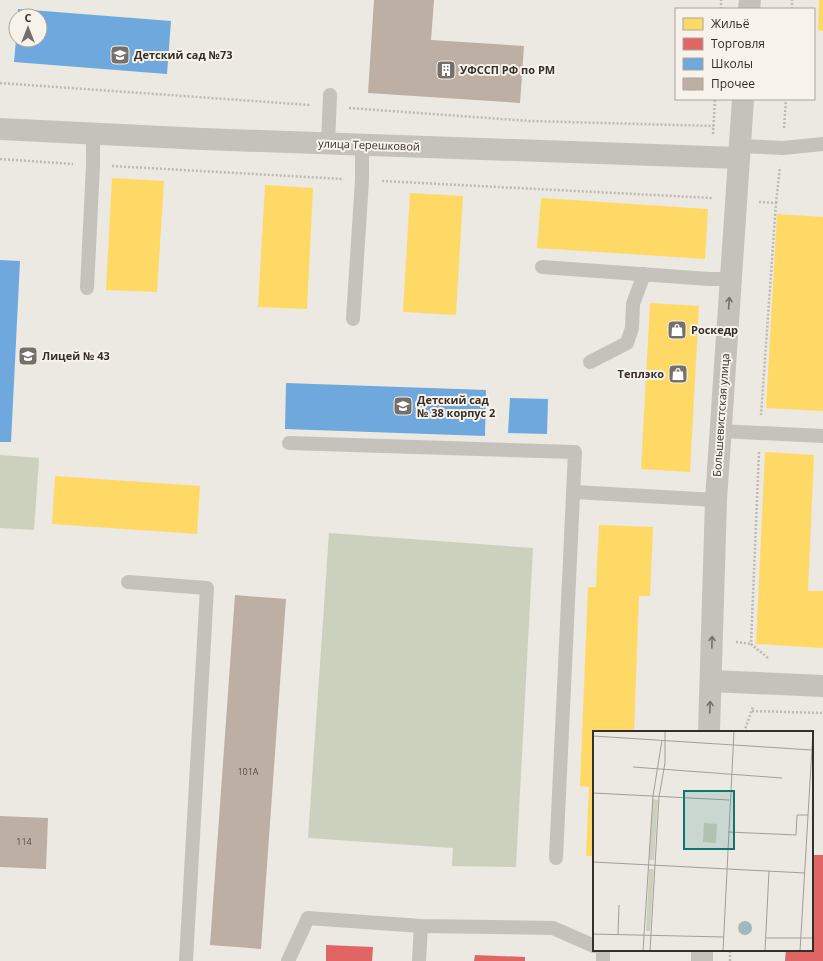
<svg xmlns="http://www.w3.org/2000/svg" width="823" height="961" font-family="'Open Sans',sans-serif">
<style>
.green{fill:#ccd1bd}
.homes{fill:#ffd966}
.shops{fill:#e06666}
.schools{fill:#6fa8dc}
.building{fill:#beafa5}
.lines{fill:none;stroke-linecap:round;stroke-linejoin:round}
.path{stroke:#beb9b3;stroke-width:2.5;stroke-dasharray:2 2;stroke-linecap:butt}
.lane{stroke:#c5c1bb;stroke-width:14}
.street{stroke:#c5c1bb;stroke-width:22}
.oneway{stroke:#76706b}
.labels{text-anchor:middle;stroke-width:4;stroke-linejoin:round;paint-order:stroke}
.number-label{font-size:9px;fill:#584e48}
.poi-label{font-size:11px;font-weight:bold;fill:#362e29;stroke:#f8f3ea;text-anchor:start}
.street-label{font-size:11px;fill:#362e29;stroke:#f8f3ea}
.inset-road{fill:none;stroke:#a39e98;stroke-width:1}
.view{fill:#0f766e;fill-opacity:0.15;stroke:#0f766e;stroke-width:2}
.inset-edge{fill:none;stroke:#362e29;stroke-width:2}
</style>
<rect width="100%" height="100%" fill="#ece8e2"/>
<!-- green -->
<g class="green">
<polygon points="0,455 39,458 34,530 0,528"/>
<polygon points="329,533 533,548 516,867 452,866 453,848 308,838"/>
</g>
<!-- homes -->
<g class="homes">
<polygon points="819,0 823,0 823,31 818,30"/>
<polygon points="112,178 164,181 157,292 106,290"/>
<polygon points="265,185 313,188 307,309 258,307"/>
<polygon points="410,193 463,196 456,315 403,312"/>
<polygon points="541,198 708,209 705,259 537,248"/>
<polygon points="777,214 823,217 823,411 766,408"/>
<polygon points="650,303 699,306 690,472 641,469"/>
<polygon points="765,452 814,455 808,591 823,591 823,648 756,644"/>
<polygon points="55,476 200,486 197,534 52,524"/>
<polygon points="599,525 653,527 650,596 639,596 634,732 594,732 594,856 586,856 589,787 580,786 588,587 596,587"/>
</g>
<!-- shops -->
<g class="shops">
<polygon points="812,855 823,855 823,961 785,961 786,950 812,950"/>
<polygon points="326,945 373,947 372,961 326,961"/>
<polygon points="475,955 525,957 525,961 474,961"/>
</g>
<!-- schools -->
<g class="schools">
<polygon points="18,9 171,21 167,74 14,62 16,40 40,40 40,16 18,16"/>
<polygon points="0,260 20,261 11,442 0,442"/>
<polygon points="286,383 486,390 485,436 285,429"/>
<polygon points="510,398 548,399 547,434 508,433"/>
</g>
<!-- building -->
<g class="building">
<polygon points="374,0 434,0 431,40 524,46 520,103 368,93"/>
<polygon points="235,595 286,599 261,949 210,945"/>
<polygon points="0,816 48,818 46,869 0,867"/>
</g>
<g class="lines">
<!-- path -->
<g class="path">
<polyline points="721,9 721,0"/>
<polyline points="792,9 792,0"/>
<polyline points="0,83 310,105"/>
<polyline points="349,108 530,121 714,126"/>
<polyline points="784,128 786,99"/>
<polyline points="713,134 715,99"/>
<polyline points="0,159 73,164"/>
<polyline points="112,166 343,179"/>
<polyline points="382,181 712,198"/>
<polyline points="759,202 776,203 761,415"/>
<polyline points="776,203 780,167"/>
<polyline points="759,452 751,644 768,658 768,660"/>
<polyline points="736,642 751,644"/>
<polyline points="752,711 823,713"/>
<polyline points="744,732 753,707"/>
<polyline points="730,961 730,950"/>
</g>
<!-- lane -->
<g class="lane">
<polyline points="328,144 330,95"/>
<polyline points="740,146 783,148 823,144"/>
<polyline points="542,267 709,279 730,279"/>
<polyline points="87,288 93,165 93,134"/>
<polyline points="353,319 362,180 362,145"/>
<polyline points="590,362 627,343 632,328 633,304 644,274"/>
<polyline points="720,431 823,436"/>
<polyline points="289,443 575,452 556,858"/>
<polyline points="574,492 716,500"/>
<polyline points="128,582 207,588 186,961"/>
<polyline points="288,961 308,918 421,926 553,928 594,946"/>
<polyline points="419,961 421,926"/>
<polyline points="603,961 603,950"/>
</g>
<!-- street -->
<g class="street">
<polyline points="749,9 750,0"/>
<polyline points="0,129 203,139 738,158"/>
<polyline points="711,681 823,686"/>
<polyline points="709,732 716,500 743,99"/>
<polyline points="702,961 702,950"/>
</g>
</g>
<!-- one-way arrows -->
<defs><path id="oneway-shaft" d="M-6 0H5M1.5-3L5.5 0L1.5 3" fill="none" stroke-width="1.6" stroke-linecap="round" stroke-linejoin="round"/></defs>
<g class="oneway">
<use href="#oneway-shaft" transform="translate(729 303) rotate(-86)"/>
<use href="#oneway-shaft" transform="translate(712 642) rotate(-89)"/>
<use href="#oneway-shaft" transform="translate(710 707) rotate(-88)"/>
</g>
<!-- icons -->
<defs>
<g id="school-square" transform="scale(1)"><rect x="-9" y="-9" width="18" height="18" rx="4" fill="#766f6a" stroke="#f8f3ea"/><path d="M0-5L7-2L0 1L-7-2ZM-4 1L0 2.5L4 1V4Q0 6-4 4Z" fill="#fff"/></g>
<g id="building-square" transform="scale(1)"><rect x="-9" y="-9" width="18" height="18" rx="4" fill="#766f6a" stroke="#f8f3ea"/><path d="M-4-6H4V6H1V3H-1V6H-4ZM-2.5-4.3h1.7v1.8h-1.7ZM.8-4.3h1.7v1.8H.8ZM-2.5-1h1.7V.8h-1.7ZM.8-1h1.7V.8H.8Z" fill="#fff"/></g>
<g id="shop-square" transform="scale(1)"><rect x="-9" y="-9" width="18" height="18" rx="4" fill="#766f6a" stroke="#f8f3ea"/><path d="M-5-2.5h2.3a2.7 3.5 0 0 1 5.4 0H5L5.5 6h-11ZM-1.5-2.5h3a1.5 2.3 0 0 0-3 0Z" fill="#fff"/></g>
</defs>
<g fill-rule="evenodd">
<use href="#school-square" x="120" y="55"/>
<use href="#building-square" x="446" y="70"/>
<use href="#shop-square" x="677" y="330"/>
<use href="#school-square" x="28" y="356"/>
<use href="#shop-square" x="678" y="374"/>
<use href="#school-square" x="403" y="406"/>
</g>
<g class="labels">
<!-- number labels -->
<g class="number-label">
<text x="248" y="775">101А</text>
<text x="24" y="845">114</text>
</g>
<!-- poi labels -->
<g class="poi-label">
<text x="134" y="59">Детский сад №73</text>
<text x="460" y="74">УФССП РФ по РМ</text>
<text x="691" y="334">Роскедр</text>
<text x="42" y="360">Лицей № 43</text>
<text x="664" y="378" text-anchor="end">Теплэко</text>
<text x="417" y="404">Детский сад<tspan x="417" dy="13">№ 38 корпус 2</tspan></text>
</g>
<!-- street labels -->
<g class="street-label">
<text transform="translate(369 145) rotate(2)" y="4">улица Терешковой</text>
<text transform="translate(721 415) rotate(-86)" y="4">Большевистская улица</text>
</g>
</g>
<!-- overview -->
<g transform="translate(593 731)">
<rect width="220" height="220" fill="#ece8e2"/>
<path d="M60 68 65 69 61 129H56ZM111 92 124 93 123 112 110 111ZM56 138H61L57 200H53Z" fill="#ccd1bd"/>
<path d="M145 197a7 7 0 1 1 14 0a7 7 0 1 1-14 0Z" fill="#a0b9bc"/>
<path class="inset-road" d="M0 5 219 19M40 36 189 47M0 62 136 69M135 101 203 104 204 84H215M0 131 212 142M0 203 131 206M25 203 26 174M173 207H220M50 220 60 65 69 9M57 220 66 66 72 32V0M130 220 141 0M172 220 176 140M207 220 220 0"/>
<path class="view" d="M91 60H141V118H91Z"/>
<rect width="220" height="220" class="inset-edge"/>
</g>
<!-- legend -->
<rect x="675" y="8" width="140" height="92" fill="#f8f3ea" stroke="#aaa49d"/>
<rect x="683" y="18" width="20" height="12" fill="#ffd966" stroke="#aaa49d"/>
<text x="711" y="28" font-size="12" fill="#362e29">Жильё</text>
<rect x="683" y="38" width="20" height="12" fill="#e06666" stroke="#aaa49d"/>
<text x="711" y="48" font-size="12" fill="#362e29">Торговля</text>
<rect x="683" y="58" width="20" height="12" fill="#6fa8dc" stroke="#aaa49d"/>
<text x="711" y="68" font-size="12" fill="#362e29">Школы</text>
<rect x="683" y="78" width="20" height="12" fill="#beafa5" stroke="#aaa49d"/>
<text x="711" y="88" font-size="12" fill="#362e29">Прочее</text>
<!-- north arrow -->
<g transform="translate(28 28)"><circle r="19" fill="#f8f3ea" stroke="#aaa49d"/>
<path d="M0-3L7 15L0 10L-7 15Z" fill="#766f6a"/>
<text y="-6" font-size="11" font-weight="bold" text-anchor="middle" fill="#362e29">С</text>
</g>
</svg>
